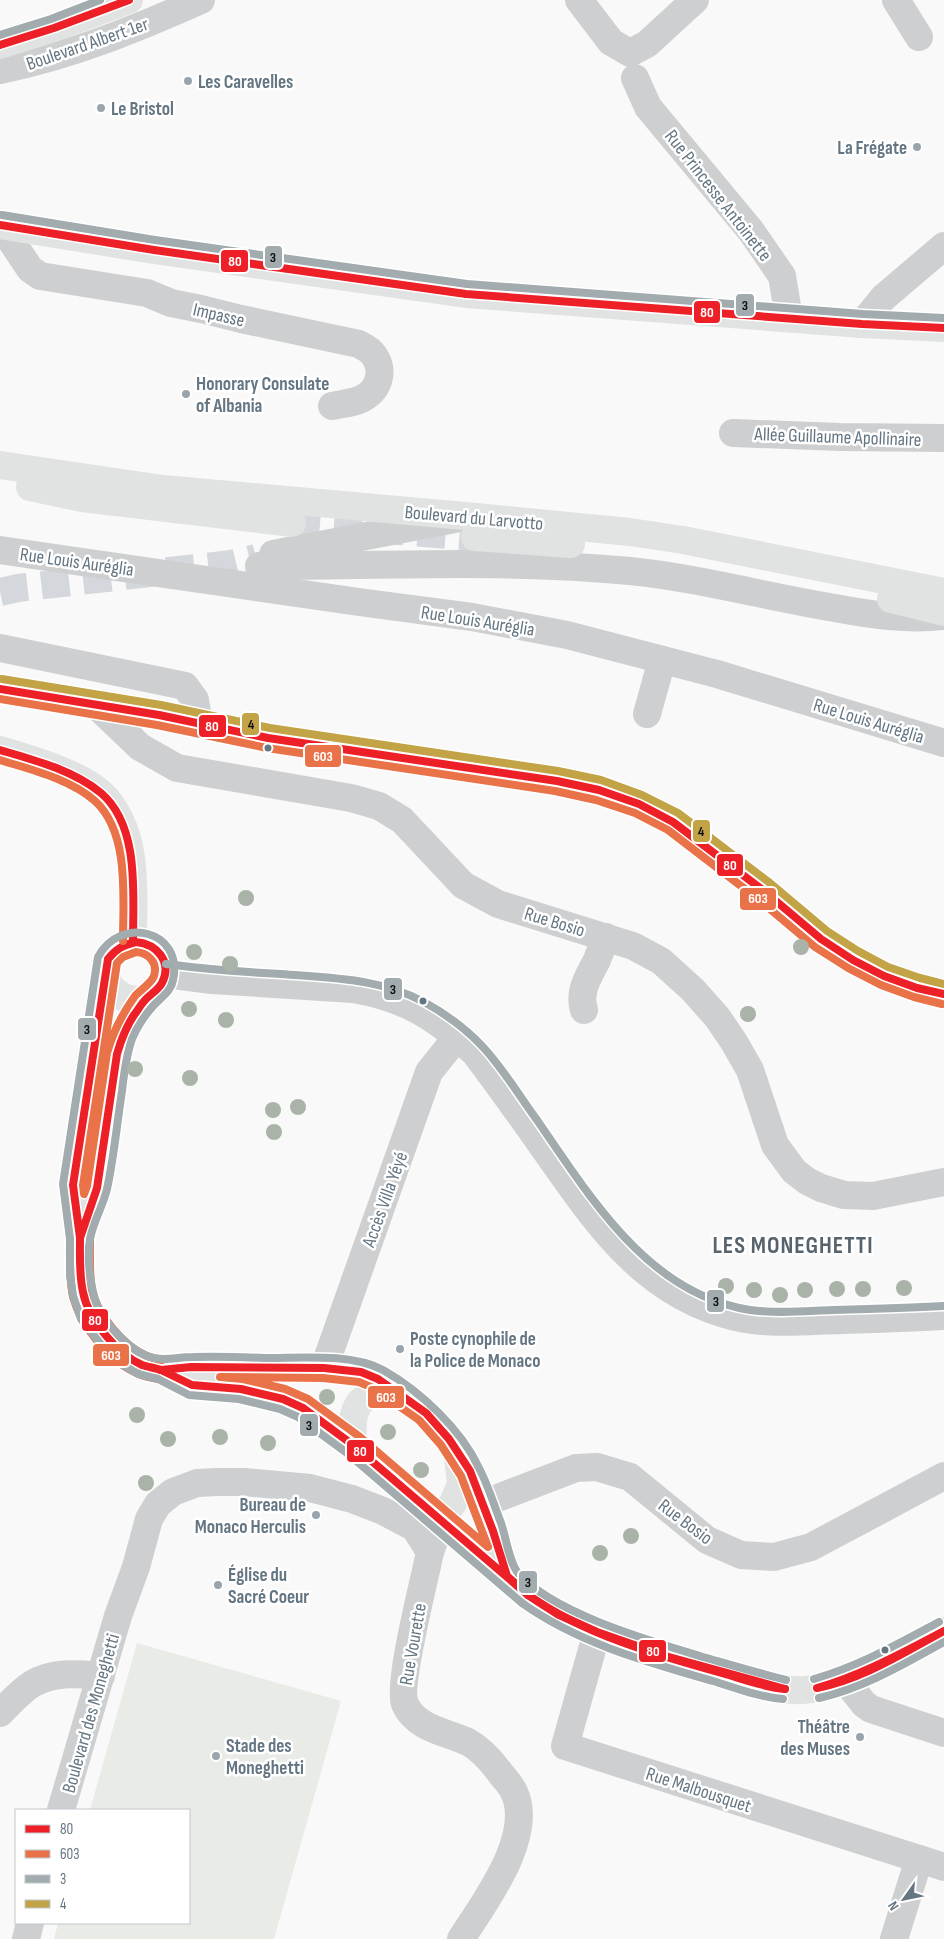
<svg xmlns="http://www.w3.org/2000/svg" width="944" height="1939" font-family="'Sofia Sans Condensed',sans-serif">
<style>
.pitch{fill:#e8ebe6}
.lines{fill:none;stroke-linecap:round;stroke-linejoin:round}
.minor-tunnel{stroke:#d4d8dc;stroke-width:28;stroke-dasharray:28 14;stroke-linecap:butt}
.major-tunnel{stroke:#d4d8dc;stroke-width:28;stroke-dasharray:28 14;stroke-linecap:butt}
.minor{stroke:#cecfd0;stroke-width:28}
.major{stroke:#e1e2e2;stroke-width:28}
.bus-1-casing{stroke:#fff;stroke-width:11}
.bus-2-casing{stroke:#fff;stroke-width:11}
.bus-3-casing{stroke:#fff;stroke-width:11}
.bus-4-casing{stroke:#fff;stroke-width:11}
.bus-1{stroke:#ed2028;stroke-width:8}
.bus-2{stroke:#e97249;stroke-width:8}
.bus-3{stroke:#a2abad;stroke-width:8}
.bus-4{stroke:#c2a446;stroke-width:8}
.tree{fill:#a9b3a7}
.poi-dot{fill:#99a4ac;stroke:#fff;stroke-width:2}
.bus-dot{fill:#657683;stroke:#fff;stroke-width:2}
.labels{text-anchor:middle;stroke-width:5;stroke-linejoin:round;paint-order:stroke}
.street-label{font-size:19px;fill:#657683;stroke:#fff}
.poi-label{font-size:19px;font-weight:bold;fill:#657683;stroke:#fff;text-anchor:start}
.district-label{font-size:24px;font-weight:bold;letter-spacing:1px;fill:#57646e;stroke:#fff}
.line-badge{stroke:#fff;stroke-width:2}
.badge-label{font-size:14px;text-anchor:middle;font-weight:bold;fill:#fff}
.pale-badge-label{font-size:14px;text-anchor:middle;font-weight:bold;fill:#111}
</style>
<rect width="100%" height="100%" fill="#f9f9f9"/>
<!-- pitch -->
<polygon class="pitch" points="137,1643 341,1701 274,1939 54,1939 58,1923 189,1923 189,1810 90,1810"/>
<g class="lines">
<!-- minor-tunnel -->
<polyline class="minor-tunnel" points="0,592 18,588 231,564 256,558"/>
<!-- major-tunnel -->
<polyline class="major-tunnel" points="292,523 475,537"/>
<!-- minor -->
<g class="minor">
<polyline points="579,0 611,42 630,53 647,44 695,0"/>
<polyline points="896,0 919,37"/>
<path d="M0 70C70 56 136 29 201 0"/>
<polyline points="635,78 648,107 751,231 782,276 789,318"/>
<path d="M0 230 8 236 30 269 40 276 147 293 171 303 201 309 241 319 359 344C363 347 369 349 372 353 387 370 378 393 359 400 351 403 341 404 332 406"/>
<polyline points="862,324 883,298 944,246"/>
<polyline points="733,433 840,437 944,438"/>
<polyline points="0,550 359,602 472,617 567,635 717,674 944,743"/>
<polyline points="273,554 455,519"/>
<path d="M259 566C383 566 507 559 630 571 699 578 767 597 835 608 872 615 906 620 944 616"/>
<polyline points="0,648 185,686 195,700 199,725"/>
<polyline points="96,705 140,747 177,768 351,798 379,806 402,820 463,885 498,904 633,946 661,961 693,990 717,1017 734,1042 750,1070 775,1145 794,1171 807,1181 821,1188 844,1195 873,1196 944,1182"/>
<polyline points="647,714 662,660"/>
<path d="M165 974 212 980 353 989C406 998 436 1017 475 1053 503 1090 529 1127 555 1164 603 1232 650 1297 736 1317 770 1325 806 1321 842 1320 876 1319 910 1318 944 1316"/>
<path d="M584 1010C578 991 589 976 597 960 600 952 603 944 606 937"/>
<polyline points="324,1368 429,1072 457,1037"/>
<polyline points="482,1504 576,1468 597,1467 630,1477 707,1540 741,1555 774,1557 811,1547 944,1476"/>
<path d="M436 1535 430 1552C425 1578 397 1685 405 1704 416 1729 447 1732 468 1742 481 1749 493 1763 501 1774 505 1779 511 1785 514 1792 535 1836 484 1903 461 1939"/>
<polyline points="597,1632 565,1746 944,1867"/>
<polyline points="845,1680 864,1704 871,1709 944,1733"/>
<path d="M0 1713C10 1703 21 1691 32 1684 54 1671 78 1674 101 1676"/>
<polyline points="61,1810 118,1616 136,1567 149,1519 158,1504 173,1492 197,1483 217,1482 244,1482 310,1488 352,1499 383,1511 415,1528 430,1552"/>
<polyline points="26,1939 30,1923"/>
<polyline points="894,1939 919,1859"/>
</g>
<!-- major -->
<g class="major">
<polyline points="0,45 54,28 129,0"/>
<polyline points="0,225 154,250 466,294 862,324 944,328"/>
<polyline points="0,465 163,489 476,517 630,532 683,540 944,592"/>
<polyline points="30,487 82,498 292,523"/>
<polyline points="475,537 571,544"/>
<polyline points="891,599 944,612"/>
<polyline points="0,689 159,715 268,738 557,781 599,790 639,804 673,822 764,891 821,939 853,960 884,976 917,988 944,994"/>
<path d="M0 750C30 759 79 773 102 794 117 808 127 833 130 852 135 881 133 912 133 941"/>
<path d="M105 977 113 990 125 998 137 1000 148 997 156 991 162 983 165 974 163 961 157 950 146 943 133 941 123 944 114 950 108 959 105 977 101 1012 73 1185 80 1238V1274L83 1294 90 1314 113 1344 127 1356 142 1365 161 1370 192 1385 241 1389 283 1399 303 1408 353 1445 528 1595C538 1602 549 1610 560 1616 613 1641 671 1659 728 1675 755 1683 783 1694 813 1689 855 1683 906 1651 944 1631"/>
<polyline points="82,1231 97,1188 117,1054 122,1035 148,997"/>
<polyline points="175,1369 191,1367 324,1368 361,1372 378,1379 426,1413 449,1439 470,1471 493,1531 507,1576"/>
<path d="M353 1445C352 1427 350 1399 374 1395 383 1394 394 1396 403 1397"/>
<polyline points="441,1519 453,1503 461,1484 458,1456"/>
</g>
<!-- bus-1 casing -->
<g class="bus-1-casing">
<g id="bus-1">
<polyline points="0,45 54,28 129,0"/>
<polyline points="0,225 154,250 466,294 862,324 944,328"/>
<polyline points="0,689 159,715 268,738 557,781 599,790 639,804 673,822 764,891 821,939 853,960 884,976 917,988 944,994"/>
<path d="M0 750C34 760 73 770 101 793 140 826 133 895 133 941"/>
<path d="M136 942C156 944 173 961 162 983 158 990 151 994 146 999 141 1004 138 1010 134 1015 126 1027 121 1040 117 1054L97 1188 80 1238 73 1185 108 959C116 949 123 945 136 942Z"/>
<path d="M80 1238C80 1256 79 1274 83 1292 88 1319 117 1354 142 1365 148 1367 155 1368 161 1370"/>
<polyline points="161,1370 192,1385 241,1389 283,1399 303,1408 353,1445 528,1595"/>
<polyline points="161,1370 191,1367 324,1368 361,1372 378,1379 426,1413 449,1439 470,1471 493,1531 507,1576 528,1595"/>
<polyline points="528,1595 557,1614 597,1632 669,1657 785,1689"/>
<path d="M528 1595C584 1634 653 1654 718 1672 740 1678 762 1687 785 1689"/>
<path d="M944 1631C903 1653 863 1679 817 1688 862 1675 902 1653 944 1631Z"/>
</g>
</g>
<!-- bus-2 casing -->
<g class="bus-2-casing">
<g id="bus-2">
<polyline points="0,699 157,725 267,748 555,791 596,800 635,813 668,830 758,899 815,947 848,968 881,985 914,997 942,1004"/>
<path d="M0 760C32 770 70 779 95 801 130 833 123 899 123 941"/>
<path d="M136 952C149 953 158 963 154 976 151 984 140 990 135 996 122 1014 113 1032 107 1053L87 1186 84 1194 83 1185 117 963 123 957Z"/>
<path d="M70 1239C70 1258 69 1278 73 1297 81 1326 110 1363 139 1374 145 1377 151 1378 158 1379"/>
<path d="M90 1240C90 1256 89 1273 92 1290 97 1314 124 1347 147 1356 152 1358 157 1359 162 1360"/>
<polygon points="220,1377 323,1378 359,1382 373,1388 419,1420 441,1445 461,1476 488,1547 360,1437 308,1399 285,1389 243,1379"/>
</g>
</g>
<!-- bus-3 casing -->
<g class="bus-3-casing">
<g id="bus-3">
<polyline points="0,35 51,19 100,0"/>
<polyline points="2,215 155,240 467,284 863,314 944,318"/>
<path d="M166 964C204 969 242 972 281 974 330 978 379 978 424 1002 444 1013 466 1029 482 1046 503 1068 519 1096 537 1120 591 1198 648 1294 750 1310 778 1314 806 1311 833 1310 870 1309 907 1308 943 1306"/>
<path d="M522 1603 347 1453 298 1417 280 1409 239 1399 189 1395 158 1379 138 1374 121 1364 106 1351 81 1319 73 1296 70 1275V1239L63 1184 98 957C120 915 184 930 173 980 171 992 161 997 153 1006 145 1015 137 1027 132 1039 126 1056 124 1073 122 1091 117 1123 114 1157 107 1189 103 1206 93 1222 90 1239 87 1258 90 1287 97 1305 105 1323 128 1349 147 1356 162 1362 177 1357 193 1357 217 1356 241 1357 265 1358 301 1358 351 1353 383 1370 420 1391 461 1429 479 1468 488 1485 494 1505 501 1523 506 1537 509 1562 518 1573 554 1614 651 1641 703 1657 731 1665 758 1673 786 1680"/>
<path d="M522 1603C578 1643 647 1662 713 1681 736 1688 759 1697 783 1699"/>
<path d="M814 1679C859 1666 898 1644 939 1622"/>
<path d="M819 1698C864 1688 904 1664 944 1642"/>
</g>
</g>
<!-- bus-4 casing -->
<g class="bus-4-casing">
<polyline id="bus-4" points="2,679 161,705 270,728 558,771 601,780 642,795 678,813 770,883 827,931 858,951 888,967 920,978 944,984"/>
</g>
<!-- bus-1 -->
<use href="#bus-1" class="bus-1"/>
<!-- bus-2 -->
<use href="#bus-2" class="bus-2"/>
<!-- bus-3 -->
<use href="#bus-3" class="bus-3"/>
<!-- bus-4 -->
<use href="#bus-4" class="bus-4"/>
</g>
<!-- trees -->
<g class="tree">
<circle cx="246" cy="898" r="8"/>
<circle cx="801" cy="947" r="8"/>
<circle cx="194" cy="952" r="8"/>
<circle cx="230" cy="964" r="8"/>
<circle cx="189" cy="1009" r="8"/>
<circle cx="748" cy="1014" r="8"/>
<circle cx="226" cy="1020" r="8"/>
<circle cx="135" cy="1069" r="8"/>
<circle cx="190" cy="1078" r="8"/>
<circle cx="298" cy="1107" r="8"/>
<circle cx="273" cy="1110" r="8"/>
<circle cx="274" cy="1132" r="8"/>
<circle cx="726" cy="1286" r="8"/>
<circle cx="904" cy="1288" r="8"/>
<circle cx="837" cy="1289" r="8"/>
<circle cx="863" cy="1289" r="8"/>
<circle cx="754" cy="1290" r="8"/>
<circle cx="805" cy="1290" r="8"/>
<circle cx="780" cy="1295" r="8"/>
<circle cx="327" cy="1397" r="8"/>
<circle cx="137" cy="1415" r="8"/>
<circle cx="388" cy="1432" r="8"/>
<circle cx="220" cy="1437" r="8"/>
<circle cx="168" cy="1439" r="8"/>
<circle cx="268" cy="1443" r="8"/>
<circle cx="421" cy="1470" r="8"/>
<circle cx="146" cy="1483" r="8"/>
<circle cx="631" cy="1536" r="8"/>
<circle cx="600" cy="1553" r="8"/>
</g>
<!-- markers -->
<g class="poi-dot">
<circle cx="188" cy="81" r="5"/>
<circle cx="101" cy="108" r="5"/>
<circle cx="917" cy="147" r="5"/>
<circle cx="186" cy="394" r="5"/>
<circle cx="400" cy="1349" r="5"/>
<circle cx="316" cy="1515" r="5"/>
<circle cx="218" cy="1585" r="5"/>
<circle cx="860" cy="1737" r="5"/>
<circle cx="216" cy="1756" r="5"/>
</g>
<g class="bus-dot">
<circle cx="268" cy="748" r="4.5"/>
<circle cx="423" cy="1001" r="4.5"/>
<circle cx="885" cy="1650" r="4.5"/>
</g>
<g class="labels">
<!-- street labels -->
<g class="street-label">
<text transform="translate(87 43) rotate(-19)" y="7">Boulevard Albert 1er</text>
<text transform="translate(719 195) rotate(52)" y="7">Rue Princesse Antoinette</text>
<text transform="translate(219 314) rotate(13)" y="7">Impasse</text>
<text transform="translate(838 436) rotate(2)" y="7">Allée Guillaume Apollinaire</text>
<text transform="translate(474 517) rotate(5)" y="7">Boulevard du Larvotto</text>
<text transform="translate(77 561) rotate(8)" y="7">Rue Louis Auréglia</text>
<text transform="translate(478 620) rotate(9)" y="7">Rue Louis Auréglia</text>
<text transform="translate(869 720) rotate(17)" y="7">Rue Louis Auréglia</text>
<text transform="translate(555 921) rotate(17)" y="7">Rue Bosio</text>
<text transform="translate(384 1199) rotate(-70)" y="7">Accès Villa Yéyé</text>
<text transform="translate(686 1521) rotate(37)" y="7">Rue Bosio</text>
<text transform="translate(412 1644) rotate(-80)" y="7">Rue Vourette</text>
<text transform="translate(90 1713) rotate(-74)" y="7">Boulevard des Moneghetti</text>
<text transform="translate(699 1789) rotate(18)" y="7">Rue Malbousquet</text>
</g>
<!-- poi labels -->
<g class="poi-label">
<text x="198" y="88">Les Caravelles</text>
<text x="111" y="115">Le Bristol</text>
<text x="907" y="154" text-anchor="end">La Frégate</text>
<text x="196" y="390">Honorary Consulate<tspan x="196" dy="22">of Albania</tspan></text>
<text x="410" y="1345">Poste cynophile de<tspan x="410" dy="22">la Police de Monaco</tspan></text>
<text x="306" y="1511" text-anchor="end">Bureau de<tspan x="306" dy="22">Monaco Herculis</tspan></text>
<text x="228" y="1581">Église du<tspan x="228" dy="22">Sacré Coeur</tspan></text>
<text x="850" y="1733" text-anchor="end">Théâtre<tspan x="850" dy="22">des Muses</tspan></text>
<text x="226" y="1752">Stade des<tspan x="226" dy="22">Moneghetti</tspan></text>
</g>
<!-- district labels -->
<g class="district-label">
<text x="793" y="1253">LES MONEGHETTI</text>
</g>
</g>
<g class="line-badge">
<rect x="264" y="245" width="19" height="24" rx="5" fill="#a2abad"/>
<rect x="220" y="249" width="29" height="24" rx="5" fill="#ed2028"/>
<rect x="735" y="293" width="20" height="24" rx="5" fill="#a2abad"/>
<rect x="693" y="300" width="28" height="24" rx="5" fill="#ed2028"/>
<rect x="241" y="712" width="19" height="24" rx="5" fill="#c2a446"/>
<rect x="198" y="714" width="29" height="24" rx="5" fill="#ed2028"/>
<rect x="304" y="744" width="38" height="24" rx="5" fill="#e97249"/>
<rect x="692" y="819" width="19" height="24" rx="5" fill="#c2a446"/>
<rect x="716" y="853" width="28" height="24" rx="5" fill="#ed2028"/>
<rect x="739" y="887" width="38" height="24" rx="5" fill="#e97249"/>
<rect x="383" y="977" width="20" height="24" rx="5" fill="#a2abad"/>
<rect x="77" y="1017" width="20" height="24" rx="5" fill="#a2abad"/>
<rect x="706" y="1289" width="19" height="24" rx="5" fill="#a2abad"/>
<rect x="81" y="1308" width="28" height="24" rx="5" fill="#ed2028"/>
<rect x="92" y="1343" width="38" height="24" rx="5" fill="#e97249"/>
<rect x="367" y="1385" width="38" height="24" rx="5" fill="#e97249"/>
<rect x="299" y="1413" width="20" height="24" rx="5" fill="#a2abad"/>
<rect x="346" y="1439" width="29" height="24" rx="5" fill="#ed2028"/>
<rect x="518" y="1570" width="20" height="24" rx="5" fill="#a2abad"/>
<rect x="638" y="1639" width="29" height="24" rx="5" fill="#ed2028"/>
</g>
<g class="badge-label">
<text x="235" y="266">80</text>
<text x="707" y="317">80</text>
<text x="212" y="731">80</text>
<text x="323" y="761">603</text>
<text x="730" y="870">80</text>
<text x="758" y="903">603</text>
<text x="95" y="1325">80</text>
<text x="111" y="1360">603</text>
<text x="386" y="1402">603</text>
<text x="360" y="1456">80</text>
<text x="653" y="1656">80</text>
</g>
<g class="pale-badge-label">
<text x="273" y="262">3</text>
<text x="745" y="310">3</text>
<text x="251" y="729">4</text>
<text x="701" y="836">4</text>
<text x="393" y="994">3</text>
<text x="87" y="1034">3</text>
<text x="716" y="1306">3</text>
<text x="309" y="1430">3</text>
<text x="528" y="1587">3</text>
</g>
<!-- legend -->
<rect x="15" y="1809" width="175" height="115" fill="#ffffff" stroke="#c1c8cd"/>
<rect x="25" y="1825" width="25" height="8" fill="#ed2028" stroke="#c1c8cd"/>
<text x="60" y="1834" font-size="15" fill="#657683">80</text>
<rect x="25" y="1850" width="25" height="8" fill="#e97249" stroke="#c1c8cd"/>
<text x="60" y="1859" font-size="15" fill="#657683">603</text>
<rect x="25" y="1875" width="25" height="8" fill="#a2abad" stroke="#c1c8cd"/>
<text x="60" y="1884" font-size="15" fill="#657683">3</text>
<rect x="25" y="1900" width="25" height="8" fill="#c2a446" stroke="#c1c8cd"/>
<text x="60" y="1909" font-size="15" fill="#657683">4</text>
<!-- north arrow -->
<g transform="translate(904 1899) rotate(237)" stroke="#ffffff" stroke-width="4" paint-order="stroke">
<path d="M0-4L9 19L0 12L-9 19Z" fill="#657683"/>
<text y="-8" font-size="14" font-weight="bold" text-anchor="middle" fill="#657683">N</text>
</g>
</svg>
